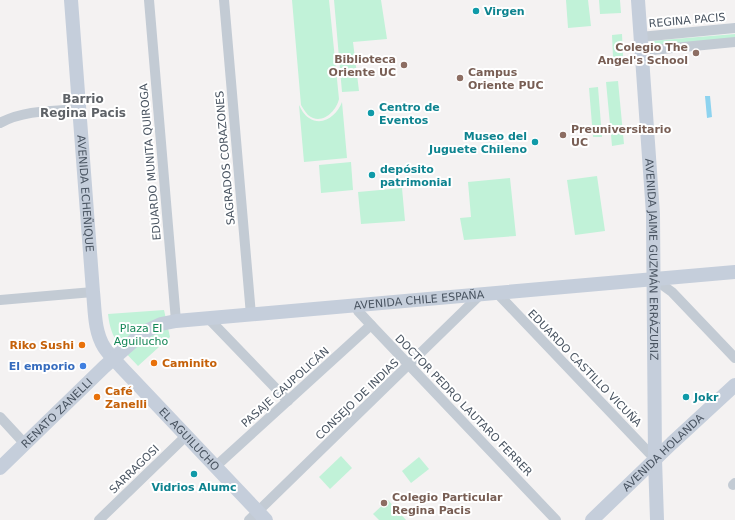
<svg xmlns="http://www.w3.org/2000/svg" width="735" height="520" font-family="'DejaVu Sans',sans-serif">
<style>
.green{fill:#c1f2d8}
.water{fill:#8dd3ef}
.lines{fill:none;stroke-linecap:round;stroke-linejoin:round}
.street{stroke:#c3cbd4;stroke-width:10}
.secondary{stroke:#c5cedb;stroke-width:14}
.culture-dot{fill:#0f9aa8;stroke:#fff;stroke-width:1.5}
.education-dot{fill:#8d6e63;stroke:#fff;stroke-width:1.5}
.food-dot{fill:#e8710a;stroke:#fff;stroke-width:1.5}
.shop-dot{fill:#3f7fe0;stroke:#fff;stroke-width:1.5}
.labels{text-anchor:middle;stroke-width:4;stroke-linejoin:round;paint-order:stroke}
.culture-label{font-size:11px;font-weight:bold;fill:#0d838f;stroke:#fff;text-anchor:start}
.street-label{font-size:11px;fill:#495461;stroke:#fff}
.education-label{font-size:11px;font-weight:bold;fill:#785e54;stroke:#fff;text-anchor:start}
.park-label{font-size:11px;fill:#158757;stroke:#fff}
.food-label{font-size:11px;font-weight:bold;fill:#c56008;stroke:#fff;text-anchor:start}
.shop-label{font-size:11px;font-weight:bold;fill:#366cbe;stroke:#fff;text-anchor:end}
.neighbourhood-label{font-size:12px;font-weight:bold;fill:#5e6267;stroke:#fff}
</style>
<rect width="100%" height="100%" fill="#f4f2f2"/>
<!-- green -->
<g class="green">
<path d="M292 0H329L339 99C336 112 321 126 308 115 305 112 303 108 301 105Z"/>
<polygon points="334,0 381,0 387,39 353,42 359,91 342,92"/>
<polygon points="566,0 588,0 591,26 568,28"/>
<polygon points="599,0 620,0 621,13 600,14"/>
<polygon points="622,34 623,56 613,57 612,35"/>
<polygon points="735,34 735,38 651,46 649,44 650,41"/>
<polygon points="618,81 624,144 612,146 606,82"/>
<polygon points="598,87 602,137 593,137 589,88"/>
<path d="M342 102 347 158 304 162 299 105C301 109 304 115 309 118 323 127 337 115 342 102Z"/>
<polygon points="351,162 353,190 321,193 319,165"/>
<polygon points="597,176 605,231 575,235 567,180"/>
<polygon points="510,178 516,236 464,240 460,218 471,217 468,182"/>
<polygon points="402,188 405,221 361,224 358,192"/>
<path d="M164 310 170 337 138 366C121 347 111 341 108 314Z"/>
<polygon points="341,456 352,468 330,489 319,477"/>
<polygon points="419,457 429,469 411,483 402,471"/>
<polygon points="388,500 406,520 379,520 373,514"/>
</g>
<!-- water -->
<polygon class="water" points="705,96 710,96 712,117 707,118"/>
<g class="lines">
<!-- street -->
<g class="street">
<polyline points="149,0 176,321"/>
<polyline points="224,0 251,315"/>
<polyline points="640,37 735,28"/>
<polyline points="642,51 735,42"/>
<path d="M0 123C24 110 53 111 79 109"/>
<polyline points="654,279 672,292 735,358"/>
<polyline points="497,293 655,459"/>
<polyline points="0,300 93,292"/>
<polyline points="356,306 358,311 371,325 556,520"/>
<polyline points="209,319 288,401"/>
<polyline points="0,417 25,444"/>
<polyline points="215,467 371,325"/>
<polyline points="733,485 735,483"/>
<polyline points="99,520 186,436"/>
<polyline points="249,520 480,295"/>
</g>
<!-- secondary -->
<g class="secondary">
<path id="s1" d="M71 0 93 292C95 310 94 331 104 347 109 355 116 361 122 368L266 520"/>
<path id="s2" d="M638 0 653 214 655 459 657 520"/>
<path id="s3" d="M0 468 104 367 139 336 148 330 161 324 176 321 735 272"/>
<path id="s4" d="M592 520 672 443 735 385"/>
</g>
</g>
<!-- markers -->
<g class="culture-dot">
<circle cx="476" cy="11" r="4"/>
<circle cx="371" cy="113" r="4"/>
<circle cx="535" cy="142" r="4"/>
<circle cx="372" cy="175" r="4"/>
<circle cx="686" cy="397" r="4"/>
<circle cx="194" cy="474" r="4"/>
</g>
<g class="education-dot">
<circle cx="696" cy="53" r="4"/>
<circle cx="404" cy="65" r="4"/>
<circle cx="460" cy="78" r="4"/>
<circle cx="563" cy="135" r="4"/>
<circle cx="384" cy="503" r="4"/>
</g>
<g class="food-dot">
<circle cx="82" cy="345" r="4"/>
<circle cx="154" cy="363" r="4"/>
<circle cx="97" cy="397" r="4"/>
</g>
<circle class="shop-dot" cx="83" cy="366" r="4"/>
<g class="labels">
<!-- culture labels -->
<g class="culture-label">
<text x="484" y="15">Virgen</text>
<text x="379" y="111">Centro de<tspan x="379" dy="13">Eventos</tspan></text>
<text x="527" y="140" text-anchor="end">Museo del<tspan x="527" dy="13">Juguete Chileno</tspan></text>
<text x="380" y="173">depósito<tspan x="380" dy="13">patrimonial</tspan></text>
<text x="694" y="401">Jokr</text>
<text x="194" y="491" text-anchor="middle">Vidrios Alumc</text>
</g>
<!-- street labels -->
<g class="street-label">
<text transform="translate(687 20) rotate(-5)" y="4">REGINA PACIS</text>
<text transform="translate(225 158) rotate(-95)" y="4">SAGRADOS CORAZONES</text>
<text transform="translate(150 162) rotate(-95)" y="4">EDUARDO MUNITA QUIROGA</text>
<text dy="4" stroke="none"><textPath href="#s1" startOffset="194">AVENIDA ECHEÑIQUE</textPath></text>
<text dy="4" stroke="none"><textPath href="#s2" startOffset="260">AVENIDA JAIME GUZMÁN ERRÁZURIZ</textPath></text>
<text dy="4" stroke="none"><textPath href="#s3" startOffset="476">AVENIDA CHILE ESPAÑA</textPath></text>
<text transform="translate(585 368) rotate(46)" y="4">EDUARDO CASTILLO VICUÑA</text>
<text transform="translate(285 387) rotate(-42)" y="4">PASAJE CAUPOLICÁN</text>
<text transform="translate(357 399) rotate(-44)" y="4">CONSEJO DE INDIAS</text>
<text transform="translate(464 405) rotate(46)" y="4">DOCTOR PEDRO LAUTARO FERRER</text>
<text dy="4" stroke="none"><textPath href="#s3" startOffset="79">RENATO ZANELLI</textPath></text>
<text dy="4" stroke="none"><textPath href="#s1" startOffset="475">EL AGUILUCHO</textPath></text>
<text dy="4" stroke="none"><textPath href="#s4" startOffset="98">AVENIDA HOLANDA</textPath></text>
<text transform="translate(134 469) rotate(-44)" y="4">SARRAGOSI</text>
</g>
<!-- education labels -->
<g class="education-label">
<text x="688" y="51" text-anchor="end">Colegio The<tspan x="688" dy="13">Angel's School</tspan></text>
<text x="396" y="63" text-anchor="end">Biblioteca<tspan x="396" dy="13">Oriente UC</tspan></text>
<text x="468" y="76">Campus<tspan x="468" dy="13">Oriente PUC</tspan></text>
<text x="571" y="133">Preuniversitario<tspan x="571" dy="13">UC</tspan></text>
<text x="392" y="501">Colegio Particular<tspan x="392" dy="13">Regina Pacis</tspan></text>
</g>
<!-- park labels -->
<g class="park-label">
<text x="141" y="332">Plaza El<tspan x="141" dy="13">Aguilucho</tspan></text>
</g>
<!-- food labels -->
<g class="food-label">
<text x="74" y="349" text-anchor="end">Riko Sushi</text>
<text x="162" y="367">Caminito</text>
<text x="105" y="395">Café<tspan x="105" dy="13">Zanelli</tspan></text>
</g>
<!-- shop labels -->
<g class="shop-label">
<text x="75" y="370">El emporio</text>
</g>
<!-- neighbourhood labels -->
<g class="neighbourhood-label">
<text x="83" y="103">Barrio<tspan x="83" dy="14">Regina Pacis</tspan></text>
</g>
</g>
</svg>
